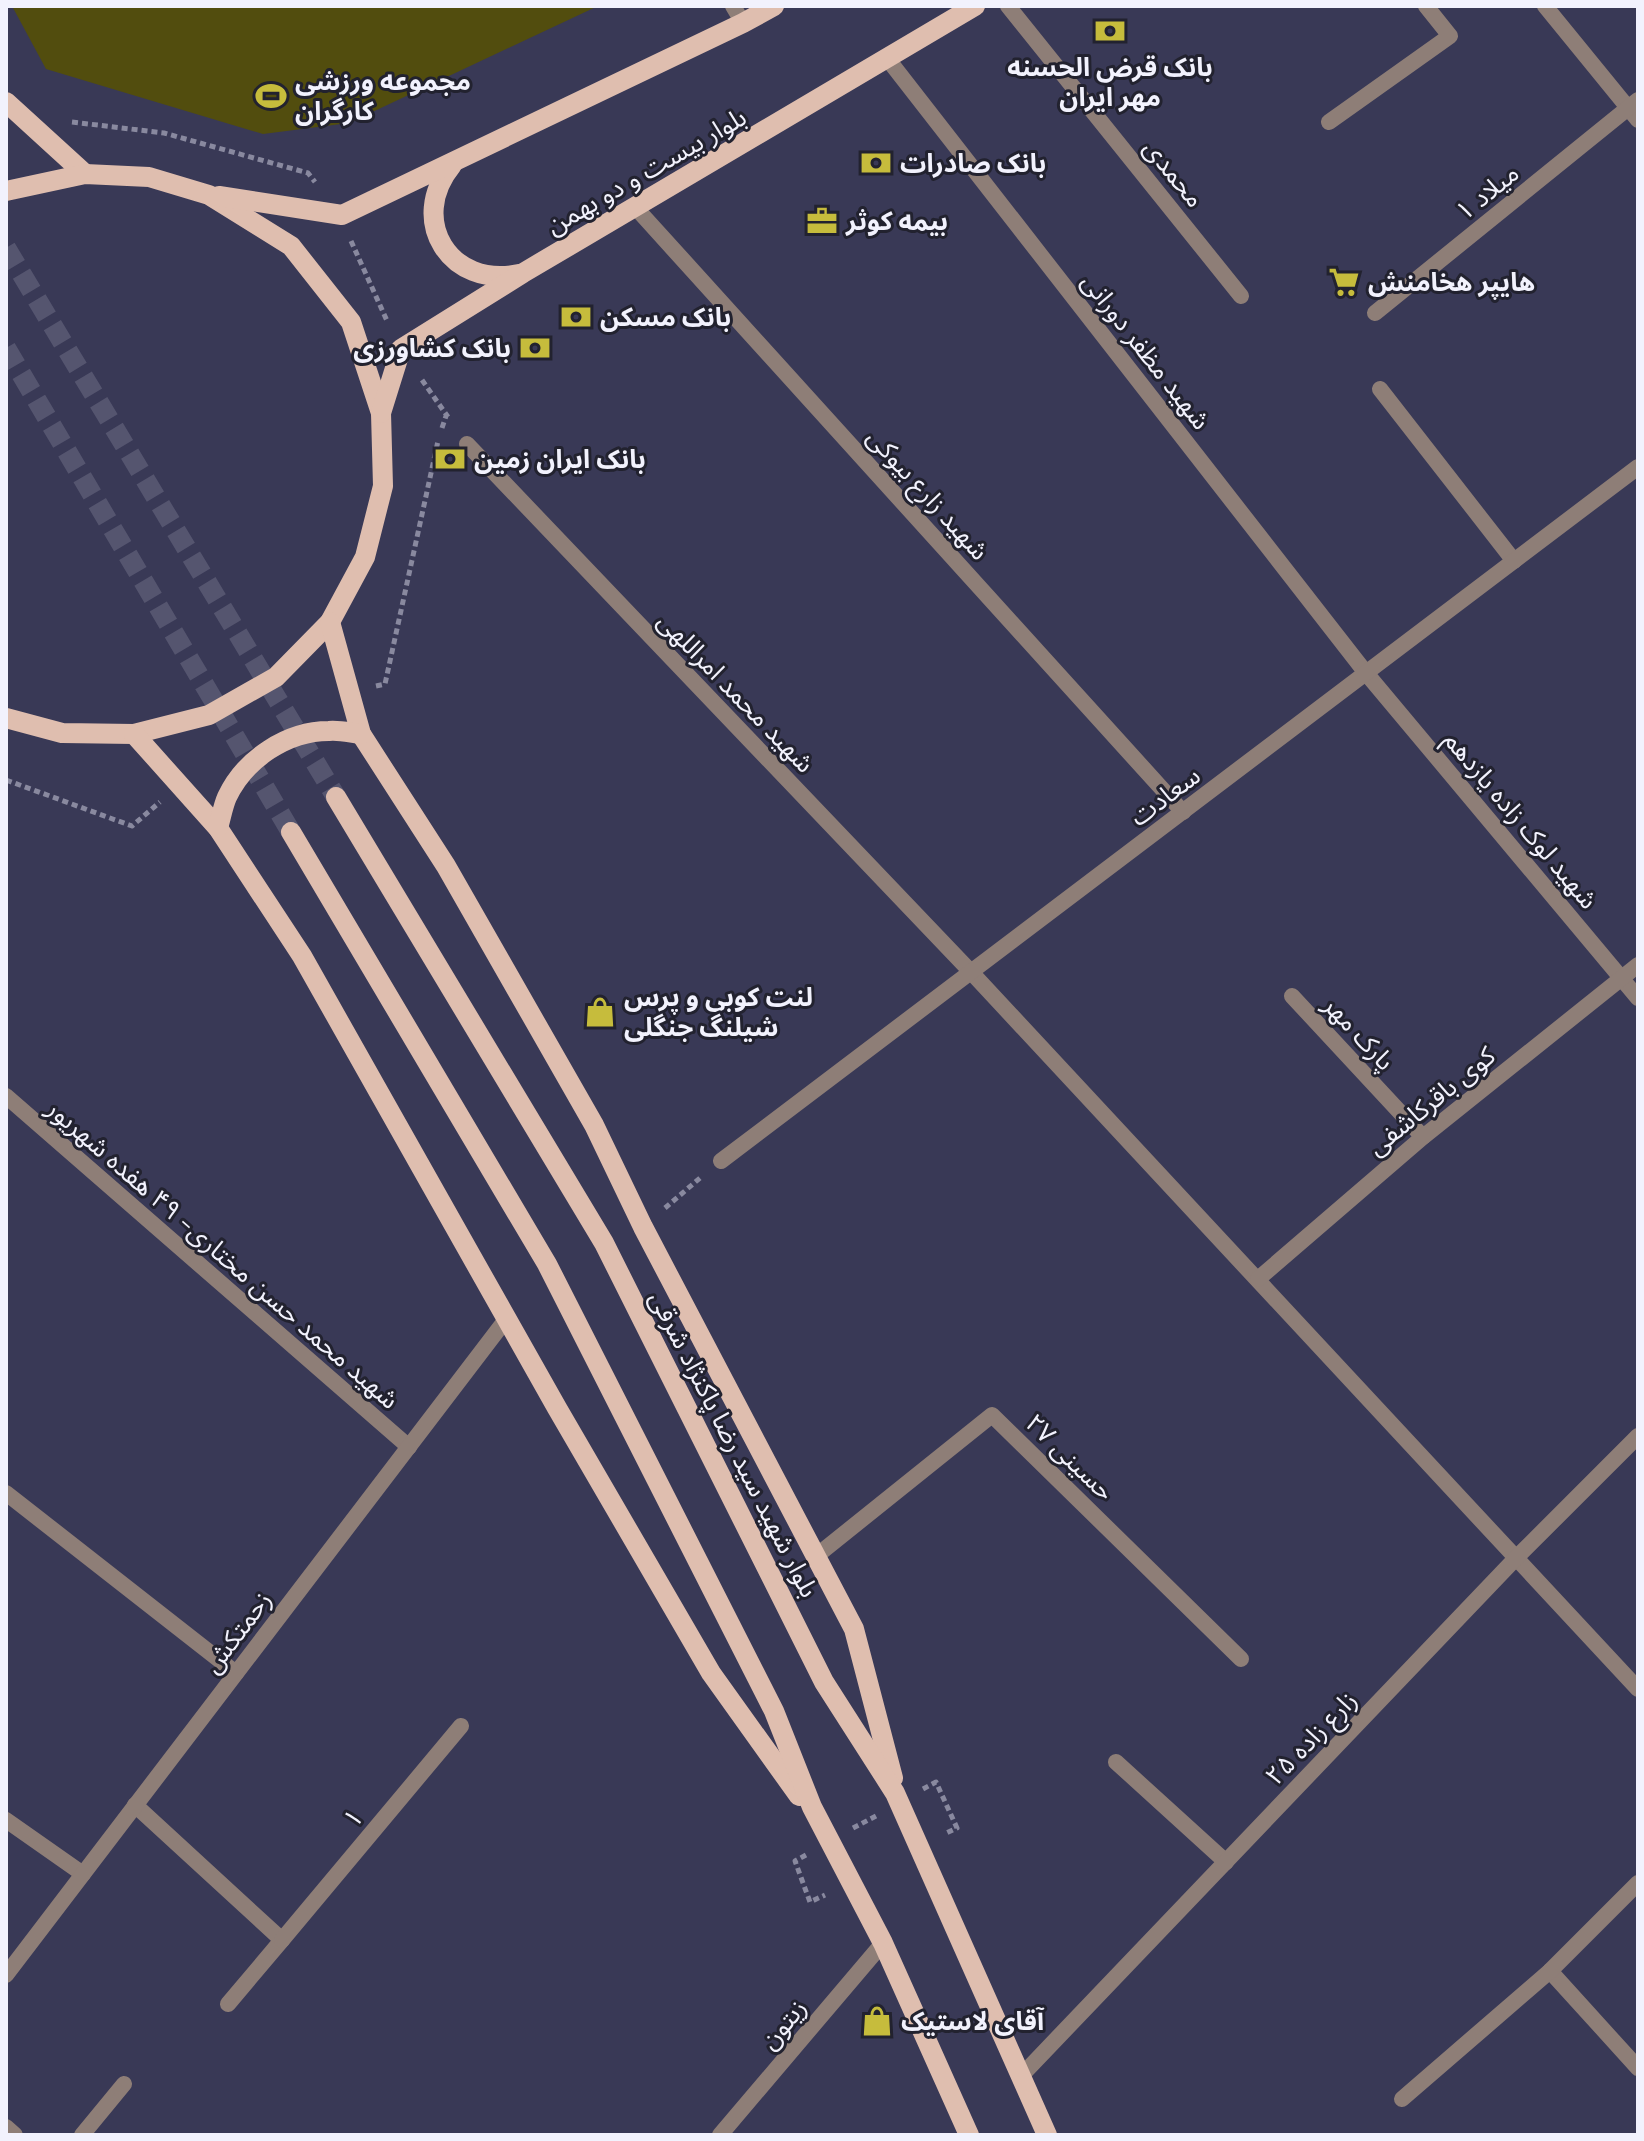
<svg xmlns="http://www.w3.org/2000/svg" width="1644" height="2141" font-family="'Playfair Display','Noto Sans Arabic',serif">
<style>
.green{fill:#524d0e}
.lines{fill:none;stroke-linecap:round;stroke-linejoin:round}
.primary-tunnel{stroke:#55556f;stroke-width:20;stroke-dasharray:20 10;stroke-linecap:butt}
.path{stroke:#89899f;stroke-width:5;stroke-dasharray:6 4;stroke-linecap:butt}
.minor{stroke:#8e7e77;stroke-width:16}
.primary{stroke:#dfbeaf;stroke-width:20}
.labels{text-anchor:middle;stroke-width:6;stroke-linejoin:round;paint-order:stroke}
.poi-label{font-size:26px;font-weight:bold;fill:#f2f2fd;stroke:#22222f;text-anchor:start}
.street-label{font-size:26px;fill:#f2f2fd;stroke:#22222f}
</style>
<rect width="100%" height="100%" fill="#393956"/>
<!-- green -->
<polygon class="green" points="12,6 598,6 349,123 263,134 46,69"/>
<g class="lines">
<!-- primary-tunnel -->
<g class="primary-tunnel">
<polyline points="6,248 336,797"/>
<polyline points="6,348 291,832"/>
</g>
<!-- path -->
<g class="path">
<polyline points="72,122 164,133 308,173 315,182"/>
<polyline points="351,241 388,323"/>
<polyline points="422,380 448,417"/>
<polyline points="442,428 446,416"/>
<polyline points="376,686 385,684 438,441"/>
<polyline points="6,780 132,826 160,802"/>
<polyline points="665,1208 700,1178"/>
<polyline points="923,1789 936,1782 957,1828 944,1834"/>
<polyline points="853,1828 876,1816"/>
<polyline points="806,1855 795,1861 810,1902 825,1895"/>
</g>
<!-- minor -->
<g class="minor">
<polyline points="733,6 743,23"/>
<polyline points="1008,6 1241,296"/>
<polyline points="1545,6 1638,120"/>
<polyline points="887,58 1366,673 1638,998"/>
<polyline points="1329,122 1450,36 1426,6"/>
<polyline points="636,208 1183,812"/>
<polyline points="1375,313 1638,100"/>
<polyline points="1380,389 1514,561"/>
<polyline points="467,444 972,973 1638,1689"/>
<polyline points="1292,996 1423,1137"/>
<polyline points="6,1096 409,1447"/>
<polyline points="721,1161 1638,467"/>
<polyline points="1258,1279 1423,1137 1638,965"/>
<polyline points="6,1493 236,1673"/>
<polyline points="815,1557 992,1415 1241,1659"/>
<polyline points="1116,1762 1226,1862"/>
<polyline points="135,1805 282,1940 228,2004"/>
<polyline points="6,1820 83,1874"/>
<polyline points="282,1940 461,1726"/>
<polyline points="1550,1971 1638,2068"/>
<polyline points="6,1975 507,1318"/>
<polyline points="1021,2076 1516,1558 1638,1436"/>
<polyline points="1402,2099 1550,1971 1638,1883"/>
<polyline points="6,2127 15,2135"/>
<polyline points="82,2135 124,2084"/>
<polyline points="720,2135 883,1943"/>
</g>
<!-- primary -->
<g class="primary">
<polyline points="6,102 85,174"/>
<path d="M452 165C407 220 450 289 519 274"/>
<polyline points="6,191 85,174 149,177 209,195 291,246 351,322 381,413 383,486 365,557 330,622 276,677 209,715 134,734 62,733 6,718"/>
<polyline points="219,196 342,215 743,23 774,6"/>
<polyline points="381,413 401,349 523,273 975,6"/>
<polyline points="330,622 361,734 446,866 594,1125 643,1227 854,1629 893,1778"/>
<polyline points="134,734 218,828 302,956 557,1408 711,1673 799,1796"/>
<polyline points="336,797 604,1243 824,1682 895,1793 1047,2135"/>
<path d="M218 828C221 818 223 806 227 797 245 759 287 731 329 731 340 730 351 733 361 734"/>
<polyline points="291,832 547,1264 774,1711 812,1807 883,1943 969,2135"/>
</g>
</g>
<!-- icons -->
<defs>
<g id="bank-bare" transform="scale(2.4)"><path d="M-6-4H6V4H-6ZM0-2.3a2.3 2.3 0 1 0 0 4.6a2.3 2.3 0 1 0 0-4.6Z" fill="#c6bc3c" stroke="#22222f" stroke-width="2.5" paint-order="stroke"/></g>
<g id="stadium-bare" transform="scale(2.4)"><path d="M0-5a6.5 5 0 1 0 0 10a6.5 5 0 1 0 0-10ZM-3.5-1.8h7v3.6h-7Z" fill="#c6bc3c" stroke="#22222f" stroke-width="2.5" paint-order="stroke"/></g>
<g id="office-bare" transform="scale(2.4)"><path d="M-6-3h4V-5.5h4V-3h4V5H-6ZM-1-4.5V-3h2v-1.5ZM-6 0V1H6V0Z" fill="#c6bc3c" stroke="#22222f" stroke-width="2.5" paint-order="stroke"/></g>
<g id="supermarket-bare" transform="scale(2.4)"><path d="M-6-5.5h2.5l.6 2H6L4.5 2H-2.5L-4.4-4H-6ZM-1.5 3.2a1.3 1.3 0 1 0 .1 0ZM3 3.2a1.3 1.3 0 1 0 .1 0Z" fill="#c6bc3c" stroke="#22222f" stroke-width="2.5" paint-order="stroke"/></g>
<g id="shop-bare" transform="scale(2.4)"><path d="M-5-2.5h2.3a2.7 3.5 0 0 1 5.4 0H5L5.5 6h-11ZM-1.5-2.5h3a1.5 2.3 0 0 0-3 0Z" fill="#c6bc3c" stroke="#22222f" stroke-width="2.5" paint-order="stroke"/></g>
</defs>
<g fill-rule="evenodd">
<use href="#bank-bare" x="1110" y="31"/>
<use href="#stadium-bare" x="271" y="96"/>
<use href="#bank-bare" x="876" y="163"/>
<use href="#office-bare" x="822" y="221"/>
<use href="#supermarket-bare" x="1344" y="282"/>
<use href="#bank-bare" x="576" y="317"/>
<use href="#bank-bare" x="535" y="348"/>
<use href="#bank-bare" x="450" y="459"/>
<use href="#shop-bare" x="600" y="1012"/>
<use href="#shop-bare" x="877" y="2021"/>
</g>
<g class="labels">
<!-- poi labels -->
<g class="poi-label">
<text x="1110" y="76" text-anchor="middle">بانک قرض الحسنه<tspan x="1110" dy="30">مهر ایران</tspan></text>
<text x="295" y="90">مجموعه ورزشی<tspan x="295" dy="30">کارگران</tspan></text>
<text x="900" y="172">بانک صادرات</text>
<text x="846" y="230">بیمه کوثر</text>
<text x="1368" y="291">هایپر هخامنش</text>
<text x="600" y="326">بانک مسکن</text>
<text x="511" y="357" text-anchor="end">بانک کشاورزی</text>
<text x="474" y="468">بانک ایران زمین</text>
<text x="624" y="1006">لنت کوبی و پرس<tspan x="624" dy="30">شیلنگ‌ جنگلی</tspan></text>
<text x="901" y="2030">آقای لاستیک</text>
</g>
<!-- street labels -->
<g class="street-label">
<text transform="translate(646 171) rotate(-30)" y="9">بلوار بیست و دو بهمن</text>
<text transform="translate(1174 173) rotate(51)" y="9">محمدی</text>
<text transform="translate(1487 192) rotate(-39)" y="9">میلاد ۱</text>
<text transform="translate(1146 351) rotate(52)" y="9">شهید مظفر دورانی</text>
<text transform="translate(928 494) rotate(48)" y="9">شهید زارع بیوکی</text>
<text transform="translate(736 692) rotate(46)" y="9">شهید محمد امراللهی</text>
<text transform="translate(1165 796) rotate(-37)" y="9">سعادت</text>
<text transform="translate(1521 820) rotate(50)" y="9">شهید لوک زاده یازدهم</text>
<text transform="translate(1359 1033) rotate(47)" y="9">پارک مهر</text>
<text transform="translate(1431 1101) rotate(-39)" y="9">کوی باقرکاشفی</text>
<text transform="translate(223 1254) rotate(41)" y="9">شهید محمد حسن مختاری- ۴۹ هفده شهریور</text>
<text transform="translate(734 1444) rotate(63)" y="9">بلوار شهید سید رضا پاکنژاد شرقی</text>
<text transform="translate(1070 1457) rotate(44)" y="9">حسینی ۲۷</text>
<text transform="translate(237 1632) rotate(-53)" y="9">زحمتکش</text>
<text transform="translate(1311 1738) rotate(-46)" y="9">زارع زاده ۲۵</text>
<text transform="translate(353 1818) rotate(-50)" y="9">۱</text>
<text transform="translate(783 2024) rotate(-50)" y="9">زیتون</text>
</g>
</g>
<!-- border -->
<rect width="1644" height="2141" fill="none" stroke="#f2f2fd" stroke-width="16"/>
</svg>
